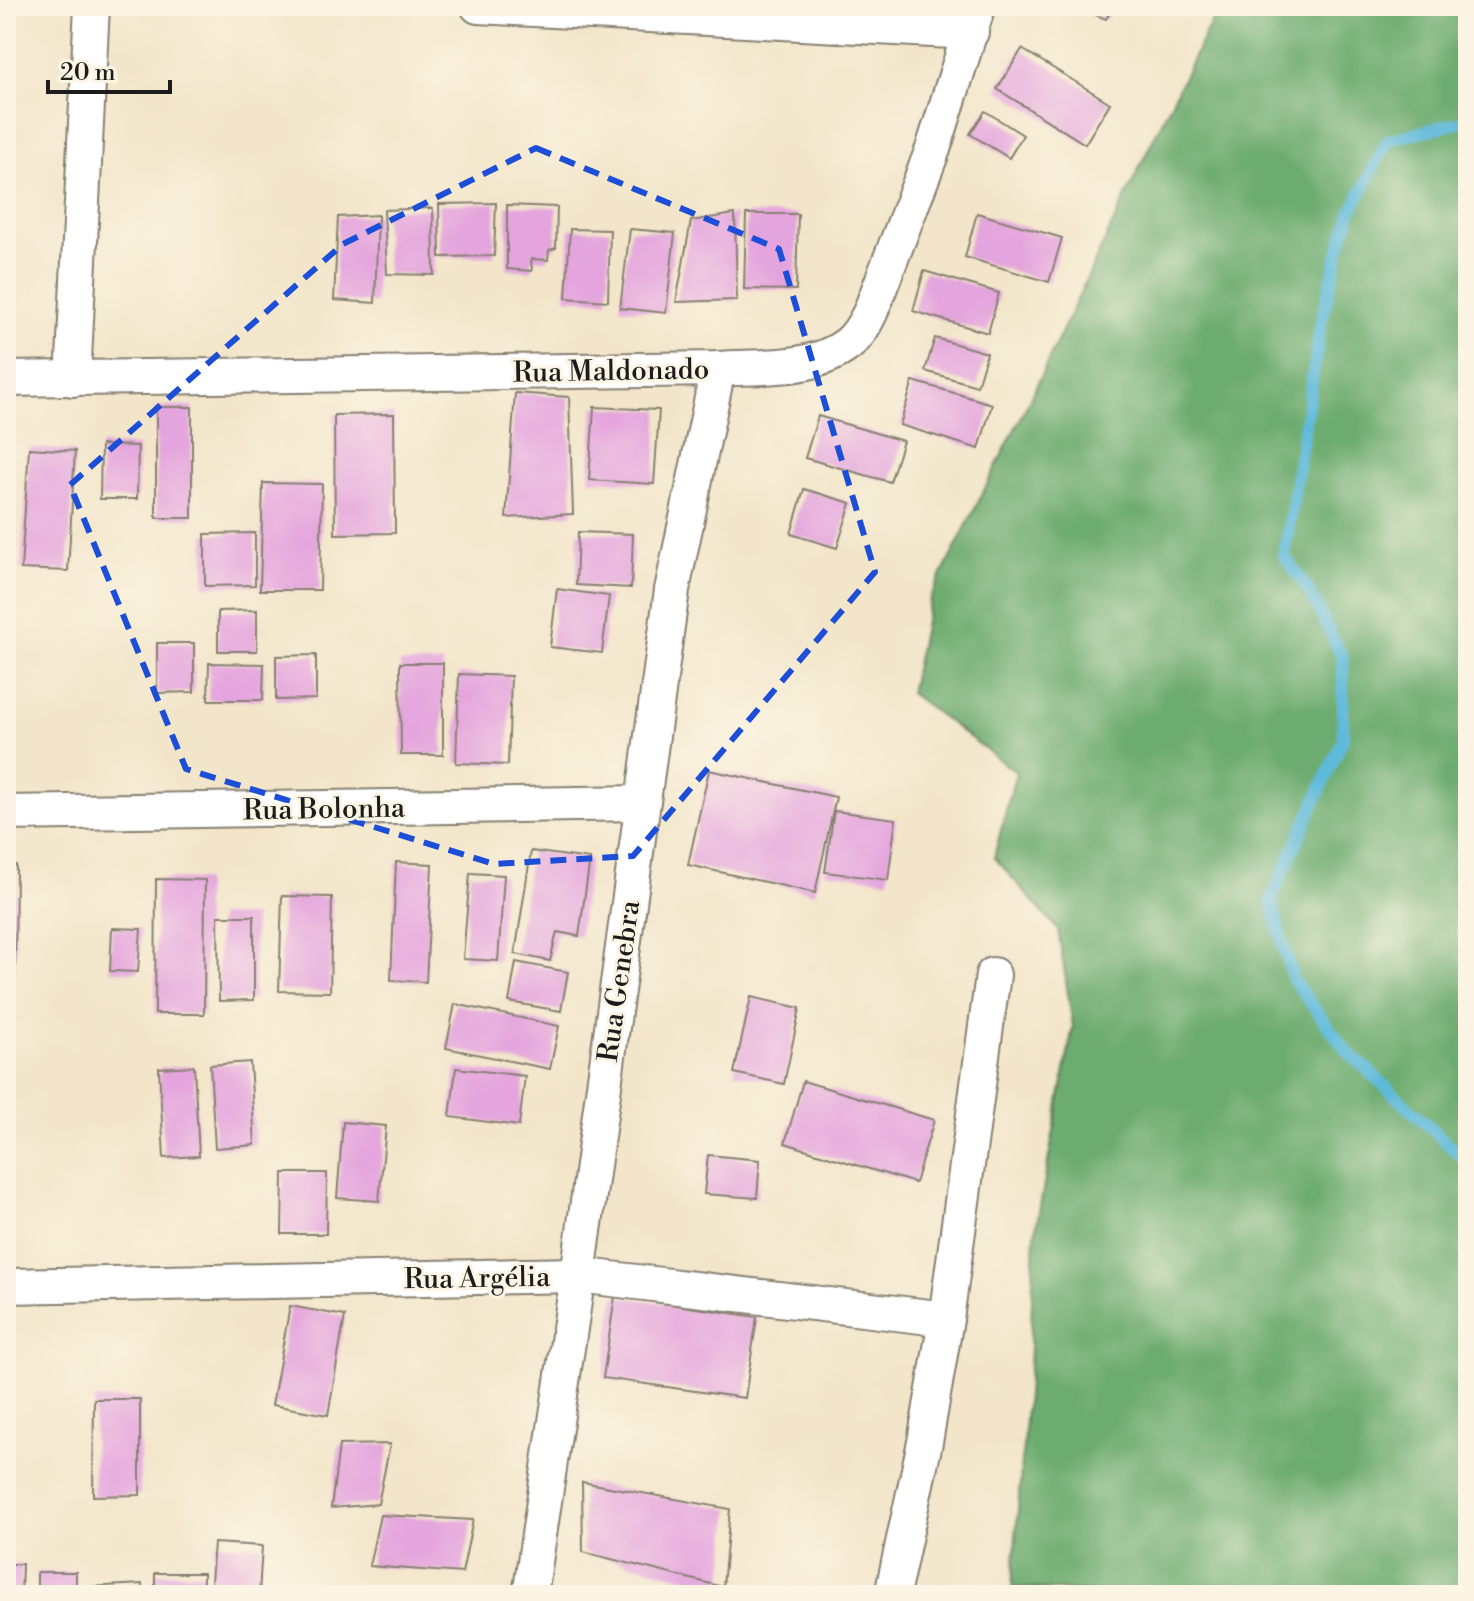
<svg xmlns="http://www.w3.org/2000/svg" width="1474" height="1601" font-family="'Libre Bodoni',serif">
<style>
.forest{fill:#6dac6f;stroke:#446446;stroke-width:2}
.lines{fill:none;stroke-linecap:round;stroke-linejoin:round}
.stream{stroke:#5dbadb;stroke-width:12}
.building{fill:#e4a4dd}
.minor-casing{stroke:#878072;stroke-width:38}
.minor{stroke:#fff;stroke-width:34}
.marked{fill:none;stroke:#1d4ed8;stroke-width:6;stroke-dasharray:16 10;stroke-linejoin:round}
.labels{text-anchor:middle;stroke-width:6;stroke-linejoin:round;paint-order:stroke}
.street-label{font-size:28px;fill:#1c1c1c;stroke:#fcf5e5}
</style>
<rect width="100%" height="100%" fill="#fcf5e5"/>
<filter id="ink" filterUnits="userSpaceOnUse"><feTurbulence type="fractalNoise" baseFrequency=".0125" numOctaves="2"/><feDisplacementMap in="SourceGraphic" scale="16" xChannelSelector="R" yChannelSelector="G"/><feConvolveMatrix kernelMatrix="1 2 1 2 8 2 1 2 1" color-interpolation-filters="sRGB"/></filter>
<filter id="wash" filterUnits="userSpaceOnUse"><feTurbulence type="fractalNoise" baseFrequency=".006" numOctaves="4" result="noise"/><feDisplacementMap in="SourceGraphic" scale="32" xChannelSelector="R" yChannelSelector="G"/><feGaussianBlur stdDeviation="1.8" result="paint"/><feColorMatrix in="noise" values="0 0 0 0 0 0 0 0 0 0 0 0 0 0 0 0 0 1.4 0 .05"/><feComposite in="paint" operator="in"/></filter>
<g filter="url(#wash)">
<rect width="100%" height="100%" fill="#f2e5c9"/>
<!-- forest -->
<polygon class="forest" points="1219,6 1468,6 1468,1595 1129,1595 1012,1587 1029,1369 1035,1234 1073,1026 1058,930 994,857 1016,772 910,693 930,598 1030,399 1145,156"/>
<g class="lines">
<!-- stream -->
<polyline class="stream" points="1468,120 1388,140 1352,210 1339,250 1321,323 1284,556 1308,589 1343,658 1343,739 1271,900 1293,980 1346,1050 1461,1156 1468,1166"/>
</g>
<g id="blocks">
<!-- building -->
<g class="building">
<polygon points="1073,6 1114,6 1106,19"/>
<polygon points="1022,49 1110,103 1085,144 997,89"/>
<polygon points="985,111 1023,135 1009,158 970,134"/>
<polygon points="496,203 494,256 440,257 439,204"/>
<polygon points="507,205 557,207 556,248 549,250 548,260 531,259 532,271 507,269"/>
<polygon points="433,208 434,275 387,274 384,210"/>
<polygon points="977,213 1062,238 1049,282 965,257"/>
<polygon points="735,214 737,300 676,302 691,221"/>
<polygon points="746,214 798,214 796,290 744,289"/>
<polygon points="378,215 375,303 334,300 338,217"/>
<polygon points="570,229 610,230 608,301 566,298"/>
<polygon points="630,229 675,233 666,313 620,308"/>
<polygon points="924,271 999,293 988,333 913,311"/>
<polygon points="935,338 987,353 977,386 925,371"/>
<polygon points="913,381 992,404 979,449 900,425"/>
<polygon points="515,393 569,397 573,514 506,518"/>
<rect x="156" y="407" width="36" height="111"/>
<polygon points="594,407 659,410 654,484 589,480"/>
<polygon points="394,414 395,533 335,534 334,415"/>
<polygon points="818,416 903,441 890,482 805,458"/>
<polygon points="101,445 138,446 137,499 100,499"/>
<polygon points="29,448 75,451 68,571 21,569"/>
<polygon points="263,483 322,484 320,590 260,590"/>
<polygon points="804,489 851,503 837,548 791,534"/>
<polygon points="578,532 633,534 631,588 576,585"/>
<polygon points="255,533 255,585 205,586 205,534"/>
<polygon points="557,589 609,596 602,653 550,647"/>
<polygon points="257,610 257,651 218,651 218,611"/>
<polygon points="157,643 194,643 194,692 157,693"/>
<polygon points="316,655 316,699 276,700 276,656"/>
<polygon points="209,663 264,664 263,700 208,700"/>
<polygon points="400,663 443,663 443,755 401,755"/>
<polygon points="459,674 511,676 508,765 456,763"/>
<polygon points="709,770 836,797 815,893 688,865"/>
<polygon points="834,811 896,819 888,880 825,872"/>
<polygon points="531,851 590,859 579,936 557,932 550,961 515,954"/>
<polygon points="396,862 432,864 426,982 391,980"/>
<polygon points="6,865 16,865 15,973 6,973"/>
<polygon points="470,873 504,875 498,961 463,959"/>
<polygon points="156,879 205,880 204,1014 155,1014"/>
<polygon points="282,896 332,897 330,992 279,991"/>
<polygon points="218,916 254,916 254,1000 219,1001"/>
<polygon points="112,928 141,929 138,972 110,971"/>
<polygon points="516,962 568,972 561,1011 509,1002"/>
<polygon points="751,997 800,1008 784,1084 734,1073"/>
<polygon points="455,1004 559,1026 550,1069 446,1048"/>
<polygon points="250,1062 255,1145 215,1148 210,1065"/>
<polygon points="194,1066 199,1156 164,1158 159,1068"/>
<polygon points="456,1068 525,1076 519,1126 450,1117"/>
<polygon points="803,1081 934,1120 915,1183 785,1143"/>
<polygon points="343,1122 386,1126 379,1201 337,1198"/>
<polygon points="708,1155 760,1160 757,1198 704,1194"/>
<polygon points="283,1173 327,1173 326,1234 282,1234"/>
<polygon points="615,1296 757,1317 745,1398 603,1378"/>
<polygon points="290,1306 345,1316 328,1415 272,1405"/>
<polygon points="94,1399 140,1399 140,1495 93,1496"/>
<polygon points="390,1444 378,1504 331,1508 339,1445"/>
<polygon points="582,1482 730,1509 723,1587 583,1552"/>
<polygon points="380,1515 473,1520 462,1573 369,1566"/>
<polygon points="214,1543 262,1546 259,1595 210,1595"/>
<polygon points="6,1564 22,1564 21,1595 6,1595"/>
<rect x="37" y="1572" width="39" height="23"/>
<rect x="155" y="1573" width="48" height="22"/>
<polygon points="142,1584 143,1595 88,1595 88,1587"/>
</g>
</g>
</g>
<g filter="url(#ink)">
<use href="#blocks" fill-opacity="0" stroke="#878072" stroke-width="2"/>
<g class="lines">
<!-- minor casing -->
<g class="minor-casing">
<g id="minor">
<polyline points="478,6 971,32"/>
<path d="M6 379 718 369C759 366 814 371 848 344 858 336 864 325 870 313L933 149 978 6"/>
<polyline points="73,379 92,6"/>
<polyline points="6,813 642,803"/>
<polyline points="6,1286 578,1275 946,1319"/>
<polyline points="530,1595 578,1275 672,590 718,369"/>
<polyline points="892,1595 925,1442 946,1319 993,975"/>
</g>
</g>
<!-- minor -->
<use href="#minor" class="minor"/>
</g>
</g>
<!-- marked area -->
<path class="marked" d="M536 148 779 249 875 572 633 856 494 864 186 769 70 485 343 244Z"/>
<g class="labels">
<!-- street labels -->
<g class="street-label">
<text transform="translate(611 370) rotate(-1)" y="10">Rua Maldonado</text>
<text transform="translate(324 808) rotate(-1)" y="10">Rua Bolonha</text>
<text transform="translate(618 981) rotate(-82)" y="10">Rua Genebra</text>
<text transform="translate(477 1277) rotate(-1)" y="10">Rua Argélia</text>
</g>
</g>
<!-- margin -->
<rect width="1474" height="1601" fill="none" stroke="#fcf5e5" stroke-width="32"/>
<!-- scale -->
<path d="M48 80v12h122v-12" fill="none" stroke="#1c1c1c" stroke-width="4"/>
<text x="60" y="80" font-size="24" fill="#1c1c1c" stroke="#fcf5e5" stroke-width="6" paint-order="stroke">20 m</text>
</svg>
